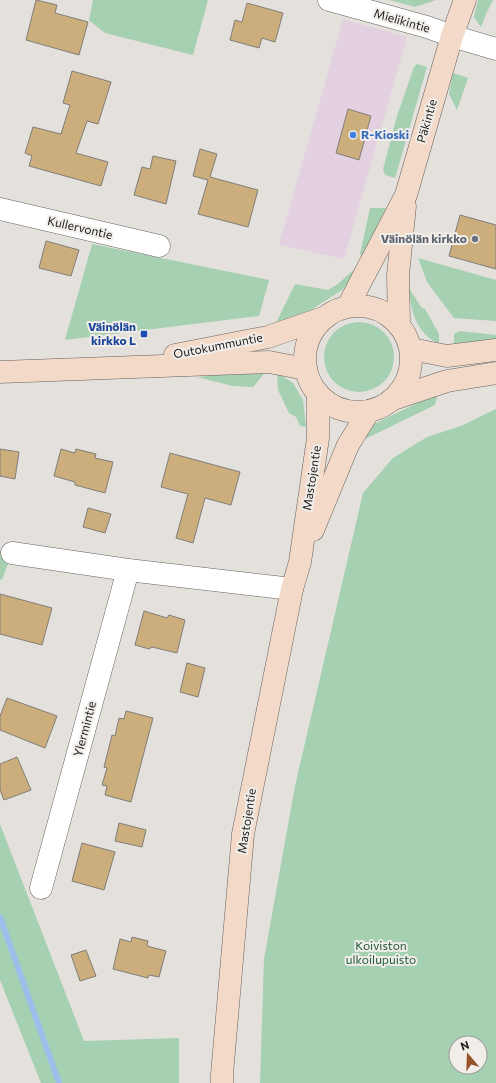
<svg xmlns="http://www.w3.org/2000/svg" width="496" height="1083" font-family="Commissioner,sans-serif">
<style>
.commercial{fill:#e3d1e2}
.green{fill:#a5d0b2;fill-rule:evenodd}
.lines{fill:none;stroke-linecap:round;stroke-linejoin:round}
.stream{stroke:#9bbeeb;stroke-width:6}
.building{fill:#ccae7c;stroke:#807d79}
.street-casing{stroke:#65625e;stroke-width:23}
.secondary-casing{stroke:#65625e;stroke-width:23}
.street{stroke:#fff;stroke-width:22}
.secondary{stroke:#f3d9c7;stroke-width:22}
.shop-dot{fill:#3f7fe0;stroke:#f1eee9;stroke-width:1.5}
.worship-dot{fill:#6b7280;stroke:#f1eee9;stroke-width:1.5}
.transit-dot{fill:#1a4fb4;stroke:#f1eee9;stroke-width:1.5}
.labels{text-anchor:middle;stroke-width:4;stroke-linejoin:round;paint-order:stroke}
.street-label{font-size:12px;fill:#21201f;stroke:#f1eee9}
.shop-label{font-size:12px;font-weight:bold;fill:#366cbe;stroke:#f1eee9;text-anchor:start}
.worship-label{font-size:12px;font-weight:bold;fill:#5b616d;stroke:#f1eee9;text-anchor:end}
.transit-label{font-size:12px;font-weight:bold;fill:#164399;stroke:#f1eee9;text-anchor:end}
.park-label{font-size:12px;fill:#1c5735;stroke:#f1eee9}
</style>
<rect width="100%" height="100%" fill="#e4e1dc"/>
<!-- commercial -->
<polygon class="commercial" points="343,19 407,37 344,259 279,245"/>
<!-- green -->
<g class="green">
<polygon points="93,0 208,0 193,55 105,33 89,20"/>
<polygon points="389,0 436,0 415,7"/>
<polygon points="478,0 493,0 486,14 481,27 474,17"/>
<polygon points="417,64 427,67 395,178 385,175 383,169 397,116 414,67"/>
<polygon points="453,73 468,78 457,110 449,94"/>
<polygon points="370,208 386,208 363,258 360,254"/>
<polygon points="92,244 269,280 259,316 65,340"/>
<polygon points="418,258 496,280 496,321 454,318 427,282"/>
<polygon points="352,271 357,271 342,290 311,310 275,325 295,284 328,290 338,284"/>
<path d="M408 287 422 308 425 309 439 334V344C415 332 412 312 408 287Z"/>
<circle cx="359" cy="357" r="35"/>
<polygon points="460,331 496,335 496,342 454,344 454,334"/>
<polygon points="262,370 263,375 253,387 233,386 197,377"/>
<polygon points="277,373 293,383 303,400 306,427 300,426 296,417 289,413 278,390"/>
<polygon points="438,393 435,405 361,441 372,425"/>
<path d="M496 409V1083H260L264 959 295 786 363 493 393 458 427 437 461 426ZM456 1043H480V1067H456Z"/>
<polygon points="0,550 12,553 2,580 0,579"/>
<polygon points="0,824 84,1041 179,1038 179,1083 41,1083 0,980"/>
</g>
<g class="lines">
<!-- stream -->
<polyline class="stream" points="0,917 59,1083"/>
</g>
<!-- building -->
<g class="building">
<polygon points="36,0 57,5 55,13 88,22 79,55 26,40"/>
<polygon points="247,3 283,13 275,42 262,38 259,48 230,40 235,20 242,22"/>
<polygon points="72,71 111,82 98,124 87,121 76,153 108,162 101,186 29,166 32,156 25,153 33,127 61,134 70,105 63,103"/>
<polygon points="348,109 371,116 359,160 336,153"/>
<polygon points="200,149 217,154 210,177 258,190 248,227 198,214 208,180 193,176"/>
<polygon points="153,156 176,161 166,204 134,195 142,167 150,169"/>
<polygon points="460,215 496,225 496,269 449,256"/>
<polygon points="46,241 79,250 71,276 39,268"/>
<polygon points="0,449 19,452 15,479 0,476"/>
<polygon points="61,449 75,453 76,449 96,454 95,458 113,462 105,493 75,485 75,482 54,476"/>
<polygon points="170,453 240,472 231,505 205,498 193,543 176,538 188,494 161,487"/>
<polygon points="88,508 111,514 105,533 83,527"/>
<polygon points="0,594 52,608 42,645 0,634"/>
<polygon points="144,611 167,618 169,615 185,620 177,653 152,647 149,649 135,645"/>
<polygon points="187,663 205,668 198,697 180,692"/>
<polygon points="7,698 57,716 45,748 0,730 0,716"/>
<polygon points="126,711 153,718 131,802 105,795 107,786 102,785 107,768 104,767 112,735 115,736 119,718 124,719"/>
<polygon points="17,757 31,790 4,800 0,790 0,764"/>
<polygon points="119,823 146,830 142,847 115,841"/>
<polygon points="82,843 115,852 104,890 72,881"/>
<polygon points="132,937 148,941 147,946 166,951 159,977 149,975 148,978 113,969 120,939 131,942"/>
<polygon points="86,950 96,976 80,981 71,955"/>
</g>
<g class="lines">
<!-- street casing -->
<g class="street-casing">
<g id="street">
<polyline points="329,0 427,27 452,36 496,49"/>
<polyline points="0,209 159,246"/>
<polyline points="12,553 128,570 292,589"/>
<polyline points="41,888 128,570"/>
</g>
</g>
<!-- secondary casing -->
<g class="secondary-casing">
<g id="secondary">
<circle cx="358" cy="359" r="53"/>
<polyline points="348,306 406,195 452,36 465,0"/>
<polyline points="399,324 398,275 405,206"/>
<polyline points="411,349 447,356 496,350"/>
<polyline points="175,355 268,337 323,318"/>
<polyline points="0,372 269,362 306,369"/>
<polyline points="393,399 447,381 496,373"/>
<polyline points="313,530 348,445 369,411"/>
<polyline points="222,1083 222,1074 243,834 292,589 300,562 318,438 318,394"/>
</g>
</g>
<!-- street -->
<use href="#street" class="street"/>
<!-- secondary -->
<use href="#secondary" class="secondary"/>
</g>
<!-- markers -->
<circle class="shop-dot" cx="353" cy="135" r="4"/>
<circle class="worship-dot" cx="475" cy="239" r="4"/>
<rect class="transit-dot" x="140" y="330" width="8" height="8" rx="2"/>
<g class="labels">
<!-- street labels -->
<g class="street-label">
<text transform="translate(402 21) rotate(16)" y="4">Mielikintie</text>
<text transform="translate(427 121) rotate(-74)" y="4">Päkintie</text>
<text transform="translate(80 228) rotate(13)" y="4">Kullervontie</text>
<text transform="translate(218 346) rotate(-11)" y="4">Outokummuntie</text>
<text transform="translate(312 478) rotate(-81)" y="4">Mastojentie</text>
<text transform="translate(85 729) rotate(-75)" y="4">Ylermintie</text>
<text transform="translate(247 821) rotate(-81)" y="4">Mastojentie</text>
</g>
<!-- shop labels -->
<g class="shop-label">
<text x="361" y="139">R-Kioski</text>
</g>
<!-- worship labels -->
<g class="worship-label">
<text x="467" y="243">Väinölän kirkko</text>
</g>
<!-- transit labels -->
<g class="transit-label">
<text x="136" y="331">Väinölän<tspan x="136" dy="14">kirkko L</tspan></text>
</g>
<!-- park labels -->
<g class="park-label">
<text x="381" y="950">Koiviston<tspan x="381" dy="14">ulkoilupuisto</tspan></text>
</g>
</g>
<!-- north arrow -->
<g transform="translate(468 1055) rotate(341)"><circle r="19" fill="#f1eee9" stroke="#9e9c98"/>
<path d="M0-3L7 15L0 10L-7 15Z" fill="#965127"/>
<text y="-6" font-size="11" font-weight="bold" text-anchor="middle" fill="#21201f">N</text>
</g>
</svg>
